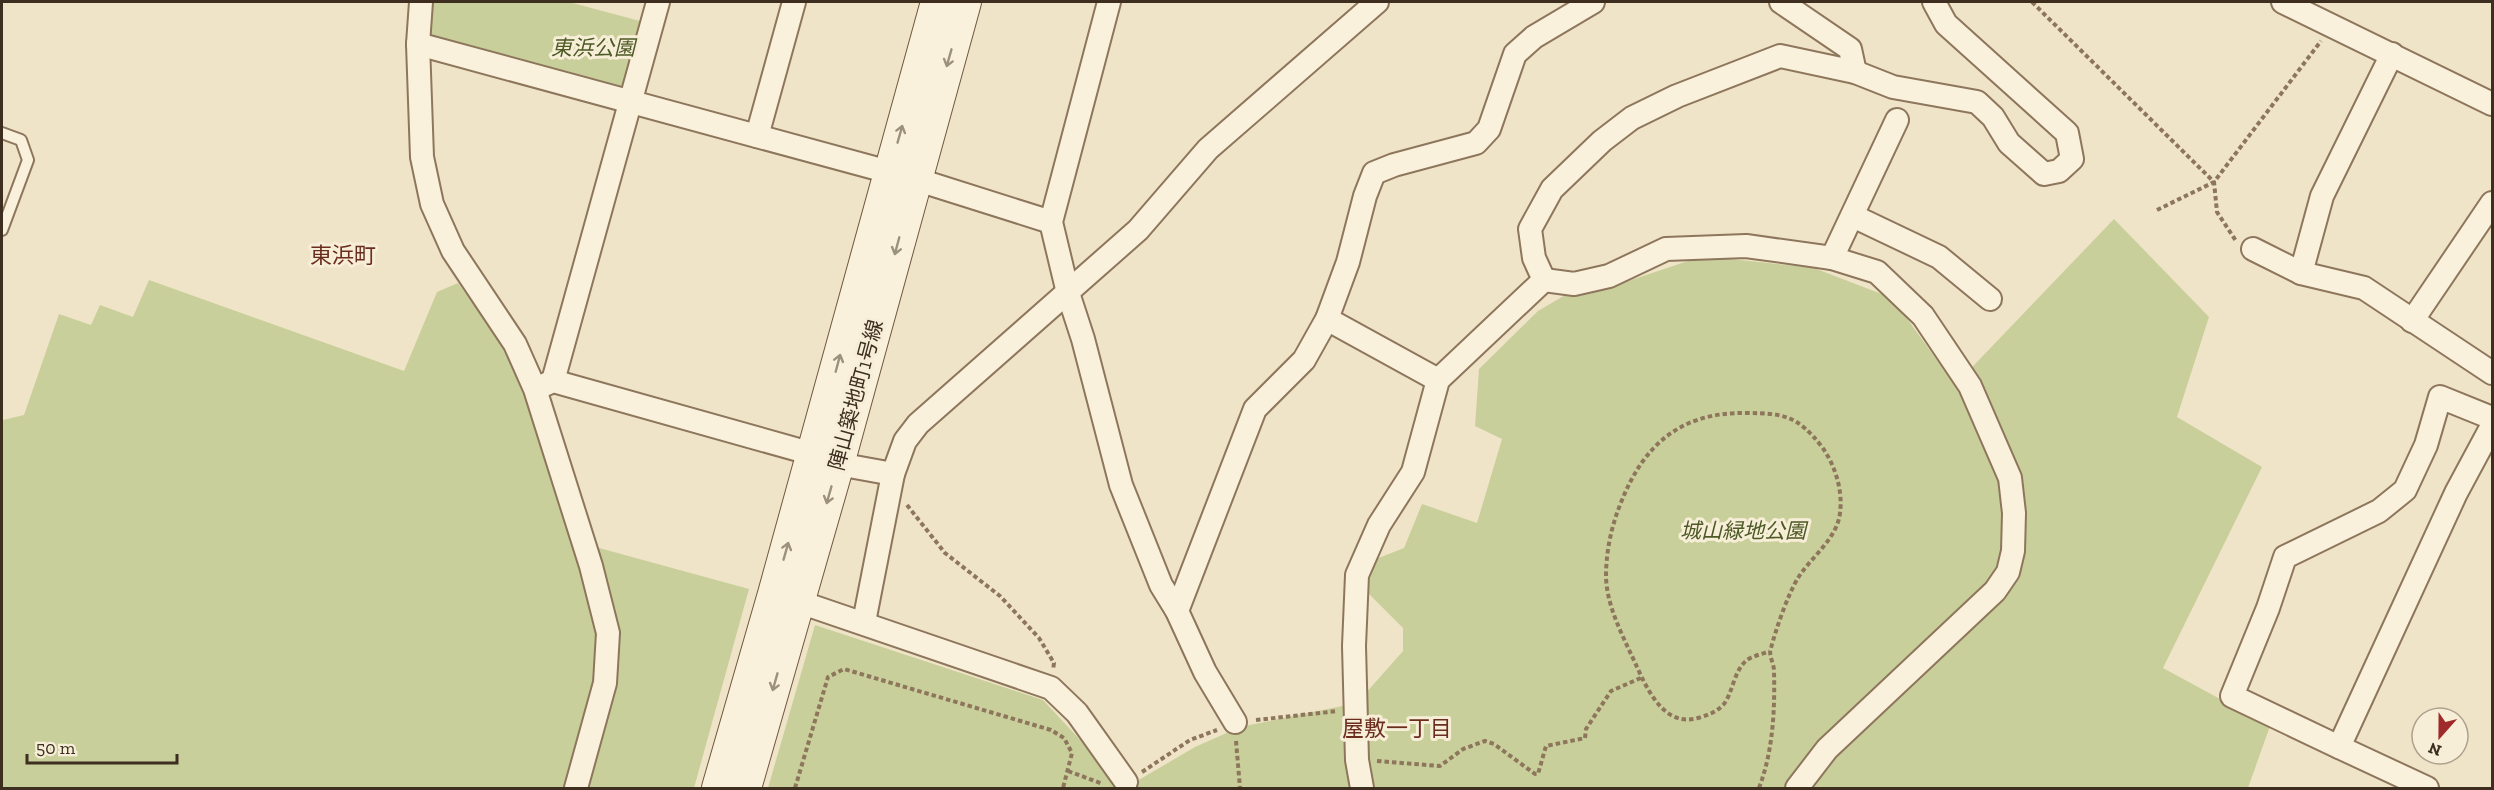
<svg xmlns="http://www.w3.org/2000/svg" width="2494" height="790" font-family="'Zilla Slab','Noto Sans JP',serif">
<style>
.green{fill:#c9cf9b}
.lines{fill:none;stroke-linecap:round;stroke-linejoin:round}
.lane-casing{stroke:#8d765c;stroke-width:14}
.street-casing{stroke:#8d765c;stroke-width:26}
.secondary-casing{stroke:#6f573f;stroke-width:34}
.path{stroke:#8d765c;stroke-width:4;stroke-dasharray:4.5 3;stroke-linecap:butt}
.lane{stroke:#faf1dc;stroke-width:10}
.street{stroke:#faf1dc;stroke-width:22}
.secondary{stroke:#faf1dc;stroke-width:32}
.oneway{stroke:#9c907e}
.labels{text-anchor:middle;stroke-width:6;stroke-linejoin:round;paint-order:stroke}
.park-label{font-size:21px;font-style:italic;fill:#4d5a26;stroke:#f7eed8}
.street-label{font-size:21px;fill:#3d2e20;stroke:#f7eed8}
.neighbourhood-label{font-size:22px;fill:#6b2e1e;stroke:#f7eed8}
</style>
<rect width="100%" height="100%" fill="#f0e4c8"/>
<!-- green -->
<g class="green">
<polygon points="431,2 569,2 640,21 620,95 431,40 427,26"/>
<polygon points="2114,219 2209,317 2177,417 2262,467 2163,668 2270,726 2248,788 1125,788 1195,747 1240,727 1357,703 1403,651 1403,628 1365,590 1376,559 1404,548 1422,504 1477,523 1502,439 1475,426 1479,369 1538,311 1567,294 1625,282 1703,256 1814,268 1892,298 1955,385"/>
<polygon points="149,280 404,371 437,292 458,283 507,349 525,392 570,540 749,589 694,788 2,788 2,423 3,420 24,415 59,314 91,325 100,305 133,317"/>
<polygon points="815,625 1043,700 1125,788 768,788"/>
</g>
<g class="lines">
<!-- lane casing -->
<g class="lane-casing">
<polyline id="lane" points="2,133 21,140 28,160 2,230"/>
</g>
<!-- street casing -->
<g class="street-casing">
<g id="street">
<polyline points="421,2 418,44 422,157 432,204 453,251 515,344 535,389 591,566 608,633 605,683 576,788"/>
<polyline points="1109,2 1051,222 1068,293 1083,339 1121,485 1161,585 1177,611 1205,672 1235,722"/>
<polyline points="1781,2 1850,49 1855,72"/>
<polyline points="2283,2 2492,104"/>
<polyline points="418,44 915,179 1051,222"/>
<polyline points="757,136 794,2"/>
<polyline points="1853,216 1939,257 1990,299"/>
<polyline points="2253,249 2301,273 2364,288 2492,373"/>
<polyline points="1832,258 1897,120"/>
<polyline points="2301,273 2322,196 2392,54"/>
<polyline points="1544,280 1574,284 1609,276 1666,249 1746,246 1832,258 1877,272 1923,316 1970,386 2010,478 2014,513 2013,551 2008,572 1995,591 1827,749 1797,788"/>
<polyline points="1544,280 1534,258 1530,229 1552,189 1602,141 1632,118 1677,96 1780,56 1855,72 1893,87 1977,102 1993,117 2009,143 2044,174 2059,171 2072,159 2067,133 1946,24 1934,2"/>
<polyline points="1327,319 1438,380"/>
<polyline points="2412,321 2492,203"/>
<polyline points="553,381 658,2"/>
<polyline points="540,387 553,381 813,454 838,464 893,474"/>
<polyline points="785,597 1051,688 1077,713 1126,782"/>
<polyline points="1177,611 1255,409 1304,360 1327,319 1348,262 1365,196 1374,173 1394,165 1476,143 1489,129 1515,54 1534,37 1593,2"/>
<polyline points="864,622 893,474 905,441 918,424 1138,230 1208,149 1377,2"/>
<polyline points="2339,747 2232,696 2268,608 2285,557 2379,511 2405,490 2426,445 2440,397 2492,418"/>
<polyline points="1362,788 1357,760 1354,646 1357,575 1379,525 1413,472 1438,380 1544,280"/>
<polyline points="2427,788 2339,747 2456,493 2492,426"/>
</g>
</g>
<!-- secondary casing -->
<g class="secondary-casing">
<g id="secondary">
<polyline points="718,788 774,594 937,2"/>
<polyline points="745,788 838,464 965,2"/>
</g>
</g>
<!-- path -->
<g class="path">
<polyline points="2032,2 2214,182 2217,212 2236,241"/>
<polyline points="2157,210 2214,182 2321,41"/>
<polyline points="907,505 945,553 1000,596 1039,638 1054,663 1053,670"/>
<polyline points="1256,720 1338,711"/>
<polyline points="1236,741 1240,788"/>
<polyline points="1377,761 1440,766 1463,749 1485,741 1494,744 1535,774 1538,774 1546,746 1585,738 1586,729 1611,691 1643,677"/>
<polyline points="1068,771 1103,784"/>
<polyline points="1142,772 1190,740 1217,730"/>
<polyline points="795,788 828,677 844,669 1051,730 1064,738 1072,753 1063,788"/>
<path d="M1759 788C1773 751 1775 711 1774 671 1774 663 1768 655 1771 648 1776 629 1788 594 1798 578 1811 557 1837 539 1840 513 1843 490 1835 465 1822 447 1798 416 1784 413 1746 413 1680 412 1643 445 1620 505 1611 528 1606 552 1606 577 1607 604 1619 628 1630 652 1643 678 1659 729 1698 718 1708 715 1717 712 1724 704 1733 692 1734 670 1747 660 1752 656 1763 654 1769 651"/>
</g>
<!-- lane -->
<use href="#lane" class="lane"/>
<!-- street -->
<use href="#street" class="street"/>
<!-- secondary -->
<use href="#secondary" class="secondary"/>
</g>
<!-- one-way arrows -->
<defs><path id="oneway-shaft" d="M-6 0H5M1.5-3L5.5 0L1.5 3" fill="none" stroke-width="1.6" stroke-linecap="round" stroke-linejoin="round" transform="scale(1.5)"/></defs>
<g class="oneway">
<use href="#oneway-shaft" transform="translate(949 58) rotate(106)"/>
<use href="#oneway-shaft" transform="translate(900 134) rotate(-74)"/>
<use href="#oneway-shaft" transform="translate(897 246) rotate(105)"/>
<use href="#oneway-shaft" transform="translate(838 363) rotate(-75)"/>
<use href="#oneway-shaft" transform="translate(829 495) rotate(106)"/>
<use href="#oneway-shaft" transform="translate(786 551) rotate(-74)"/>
<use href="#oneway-shaft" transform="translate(775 682) rotate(106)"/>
</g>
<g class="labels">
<!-- park labels -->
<g class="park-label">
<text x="593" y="55">東浜公園</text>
<text x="1743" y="538">城山緑地公園</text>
</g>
<!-- street labels -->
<g class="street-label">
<text transform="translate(856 395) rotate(-75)" y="7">陣山築地町1号線</text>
</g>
<!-- neighbourhood labels -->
<g class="neighbourhood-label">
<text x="343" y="263">東浜町</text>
<text x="1397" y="736">屋敷一丁目</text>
</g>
</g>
<!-- border -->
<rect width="2494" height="790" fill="none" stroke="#3d2e20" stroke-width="6"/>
<!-- north arrow -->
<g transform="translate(2440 736) rotate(201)"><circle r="28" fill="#f7eed8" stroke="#ada18e" stroke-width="1.5"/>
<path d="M0-4.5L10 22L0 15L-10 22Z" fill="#9e2a2b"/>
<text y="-9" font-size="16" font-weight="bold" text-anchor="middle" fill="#3d2e20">N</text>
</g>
<!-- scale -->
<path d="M27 754v9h150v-9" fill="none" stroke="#3d2e20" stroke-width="3"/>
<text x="36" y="754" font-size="18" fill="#3d2e20" stroke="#f7eed8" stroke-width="4.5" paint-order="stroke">50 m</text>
</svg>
